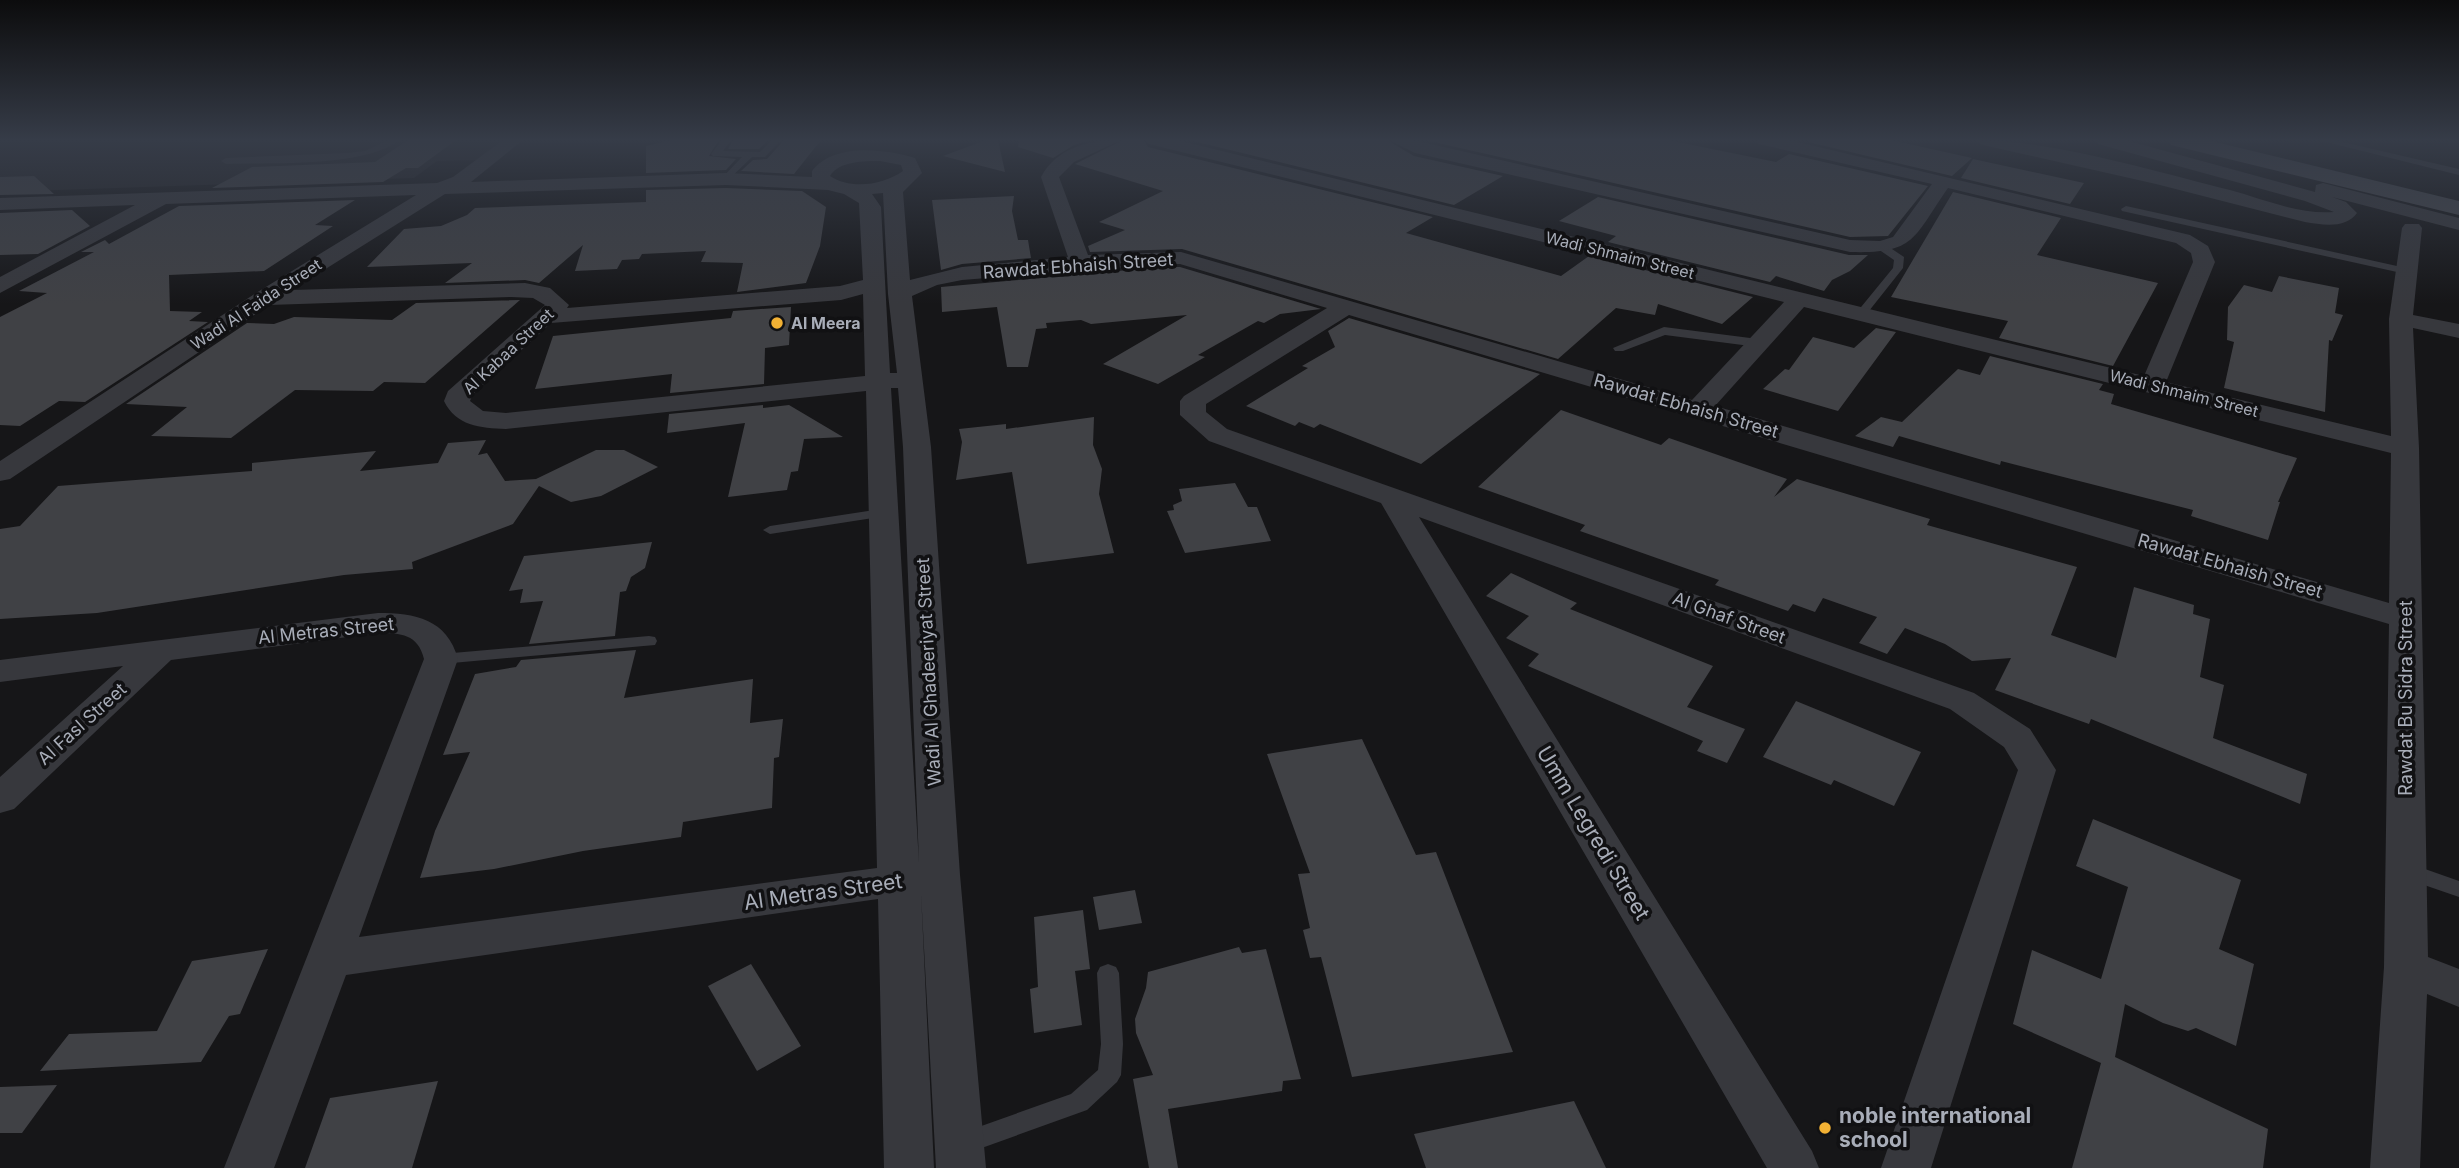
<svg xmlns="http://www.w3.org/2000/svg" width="2459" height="1168" font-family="Inter,sans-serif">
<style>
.built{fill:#222225}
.building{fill:#404145}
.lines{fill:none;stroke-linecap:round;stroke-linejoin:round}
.service{fill:#37383d;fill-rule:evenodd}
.minor{fill:#37383d;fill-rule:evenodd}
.secondary{fill:#45474d;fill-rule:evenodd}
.poi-dot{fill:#f2b134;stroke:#111113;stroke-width:2.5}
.labels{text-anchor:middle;stroke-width:7;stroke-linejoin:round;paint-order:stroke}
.far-street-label{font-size:16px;fill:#a8adb8;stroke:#111113}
.far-poi-label{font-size:16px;font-weight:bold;fill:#a8adb8;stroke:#111113;text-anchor:start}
.street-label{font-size:18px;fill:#a8adb8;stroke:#111113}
.near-street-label{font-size:21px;fill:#a8adb8;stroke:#111113}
.near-poi-label{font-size:21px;font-weight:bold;fill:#a8adb8;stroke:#111113;text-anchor:start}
</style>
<rect width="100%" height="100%" fill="#161618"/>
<!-- built -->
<polygon class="built" points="0,140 506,140 481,160 437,161 414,178 0,192"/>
<!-- building -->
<g class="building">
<polygon points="408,140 456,140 418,168 406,168 383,182 212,188 252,167 375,162"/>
<polygon points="672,140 719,140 709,156 736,159 726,170 646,173 646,146"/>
<polygon points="733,140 768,140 759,149 728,149"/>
<polygon points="784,140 821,140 794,174 741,171 753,160 767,159"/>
<polygon points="986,140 998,140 1005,172 943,156"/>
<polygon points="1019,140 1091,140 1074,145 1053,158 1018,147"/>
<polygon points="1123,140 1144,140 1148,147 1433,217 1406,233 1561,276 1589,256 1753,297 1722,324 1658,304 1655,315 1616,308 1558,359 1182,249 1090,252 1088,246 1125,230 1099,222 1163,191 1075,164"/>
<polygon points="1189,140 1387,140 1414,156 1503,176 1454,205"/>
<polygon points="1425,140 1668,140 1776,162 1789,154 1928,186 1888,236 1850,237"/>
<polygon points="1810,140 1891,140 1972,158 1952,176 1808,142"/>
<polygon points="1973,159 2084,183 2070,204 1961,178"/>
<polygon points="34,176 54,194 0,195 0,177"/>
<polygon points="726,188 802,191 826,207 820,246 806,283 737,292 743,263 701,262 706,251 642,254 639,259 622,260 617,269 575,271 583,245 539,283 525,280 445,283 472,263 367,267 404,229 441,226 467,215 475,208 646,202 646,190"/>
<polygon points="1953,192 2061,218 2037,255 2158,283 2113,366 1999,338 2008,321 1891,297"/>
<polygon points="1014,196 1012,211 1018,240 1028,240 1031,258 962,264 941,270 932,200"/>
<polygon points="1598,197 1849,255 1868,255 1850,271 1832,280 1824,291 1776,276 1770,282 1608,242 1616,236 1559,221"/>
<polygon points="355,200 315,225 333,226 264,271 169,275 170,311 202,312 189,321 208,322 85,402 59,401 20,426 0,425 0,317 47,293 19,291 94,252 81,252 105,240 109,244 179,206"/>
<polygon points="72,210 90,226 38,254 0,255 0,213"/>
<polygon points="1162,267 1180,267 1321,309 1280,314 1264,323 1258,321 1198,355 1205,357 1158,384 1103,364 1187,315 1091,324 1081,320 1046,323 1047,328 1036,329 1028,367 1007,367 997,307 942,312 941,287"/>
<polygon points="2279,276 2339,288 2335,313 2343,315 2332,341 2329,340 2325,412 2224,388 2234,342 2227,340 2228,307 2244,285 2272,292"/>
<polygon points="520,300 425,383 384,382 373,391 295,390 231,438 151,436 187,407 126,404 247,323 274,324 294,317 392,320 416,303"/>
<polygon points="791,307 789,345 765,348 764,384 670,393 672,374 535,389 553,336 731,318 733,311"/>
<polygon points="1349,318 1540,374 1421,464 1320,424 1314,428 1299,422 1295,426 1246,406 1308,368 1302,366 1335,347 1328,331"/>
<polygon points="1876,328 1896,332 1838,411 1763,389 1785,369 1789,370 1813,337 1854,348"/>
<polygon points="1990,356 2103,384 2099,390 2114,394 2111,404 2297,458 2278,502 2280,502 2268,540 2191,516 2193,510 2001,461 2000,465 1899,436 1893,447 1855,436 1881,417 1902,422 1958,369 1980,375"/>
<polygon points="763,405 763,408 789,405 843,437 804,439 798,471 791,472 787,490 728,497 745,423 667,433 669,414"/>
<polygon points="1561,410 1661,445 1669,438 1787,479 1774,497 1797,479 1930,519 1927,525 2077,567 2051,635 2116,658 2134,587 2194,605 2193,614 2210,619 2200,677 2224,685 2213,738 2307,774 2300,804 2091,719 2089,724 1995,690 2011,658 1972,661 1945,644 1905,628 1887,654 1859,643 1877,617 1823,598 1815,612 1793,604 1788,611 1715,585 1719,580 1580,531 1585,525 1478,487"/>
<polygon points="1094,417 1093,445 1102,469 1099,494 1114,553 1027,564 1012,472 956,480 962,442 959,429 1006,424 1006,429"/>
<polygon points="486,440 478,455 487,453 505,481 536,479 596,450 624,450 658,467 601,496 571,502 539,486 513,524 412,562 413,569 344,575 97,613 0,619 0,529 20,526 58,486 252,471 252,463 376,451 360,471 438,463 448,443"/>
<polygon points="1235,483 1248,507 1257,507 1271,541 1185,553 1167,511 1174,510 1173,505 1182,501 1179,489"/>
<polygon points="652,542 645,568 631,577 626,591 620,592 615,636 529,644 543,601 520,603 523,589 509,591 524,556"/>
<polygon points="1511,573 1577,603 1570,609 1713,666 1687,707 1745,729 1727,763 1697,751 1703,741 1528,666 1539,654 1506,638 1529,616 1486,596"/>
<polygon points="636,650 624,698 753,679 750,723 783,719 779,757 774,758 772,808 683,822 681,837 583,851 494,869 420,878 435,831 470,752 443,755 475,674 516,667 521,660"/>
<polygon points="1796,701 1921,752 1894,806 1834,780 1831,785 1763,757"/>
<polygon points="1362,739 1416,855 1436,852 1513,1052 1352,1077 1321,957 1310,958 1303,930 1310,928 1298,874 1310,873 1267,754"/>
<polygon points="2093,819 2241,880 2219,949 2254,964 2236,1046 2196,1028 2188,1031 2163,1023 2125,1004 2115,1057 2268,1129 2263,1168 2072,1168 2101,1063 2013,1024 2032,950 2101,979 2128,887 2076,866"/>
<polygon points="1135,890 1142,923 1099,930 1093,897"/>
<polygon points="1083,910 1090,969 1075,971 1082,1025 1034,1033 1030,989 1038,987 1034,917"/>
<polygon points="1239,947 1242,953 1266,949 1301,1079 1283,1081 1282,1091 1168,1109 1178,1168 1149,1168 1133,1079 1153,1075 1136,1033 1135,1019 1146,988 1148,972"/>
<polygon points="268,949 240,1014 229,1016 201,1062 40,1071 69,1034 157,1031 192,961"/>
<polygon points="751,964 801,1046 757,1071 708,986"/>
<polygon points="438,1081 412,1168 305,1168 330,1098"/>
<polygon points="57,1085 22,1133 0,1133 0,1087"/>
<polygon points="1574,1101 1606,1168 1426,1168 1414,1134"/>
</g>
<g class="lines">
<!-- service -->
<g class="service">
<path d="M388 140H400C362 168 274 162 226 164L221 161 226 158 347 153 365 151Z"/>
<polygon points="722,140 731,140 723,151 760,152 772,140 781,140 765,157 752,157 726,182 721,179 742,157 713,156 711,154"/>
<polygon points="2318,140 2334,140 2459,169 2459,175"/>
<polygon points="2126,206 2406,268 2411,271 2406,274 2122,211 2121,209"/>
<polygon points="1878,245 1886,245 1904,257 1903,268 1865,316 1857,316 1857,312 1893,268 1894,260 1878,249"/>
<polygon points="1664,327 1758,339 1764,343 1758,347 1665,335 1623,351 1615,351 1613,348"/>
<polygon points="881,509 886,510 888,513 886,516 770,534 763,530 770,526"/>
<polygon points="649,636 655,637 657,641 655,645 441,664 433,659 441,654"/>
<polygon points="2408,863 2459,881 2459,897 2401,877 2398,871 2401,865"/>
<polygon points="1108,964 1116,967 1119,973 1123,1044 1121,1075 1117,1082 1087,1110 965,1154 956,1151 953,1143 956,1135 1071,1094 1098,1070 1101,1044 1097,973 1100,967"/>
</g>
<!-- minor -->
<g class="minor">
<path d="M503 140H523L471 182 726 173 812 177V171C834 142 886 149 915 158L922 173 903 192 910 280 962 267 1068 257 1041 177C1057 147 1090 140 1121 140L1074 162 1059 177 1088 255 1181 252 1692 400 1784 302 1149 144 1146 140H1177L2144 376 2193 262 2191 253 2176 243 1948 188C1913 238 1916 254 1850 252L1415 153 1389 140H1413L1850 240 1880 241 1893 237 1932 184 1759 144 1756 140H1789L2190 235 2208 246 2215 262 2166 382 2391 436 2389 319 2402 228 2405 224H2419L2422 228 2413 315 2459 324V338L2413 328 2419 448 2428 957 2459 969V1007L2427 994 2420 1168H2370L2384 967 2389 624 1349 315 1206 404V412L1227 429 1974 693 2030 729 2056 770 1931 1168H1881L2018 770 2004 747 1950 709 1419 517 1812 1151 1819 1168H1767L1381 503 1209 441 1180 415V401L1184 396 1327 308 1180 264H1162L962 280 937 285 912 296 931 447 960 875 986 1168H936L921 893 934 1168H884L878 899 346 975 274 1168H224L424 659C418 634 401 633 378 633L171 660 14 809 0 813V777L123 666 0 682V660L378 613C415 613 447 619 458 659L359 937 877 868 866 391 506 429C480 428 456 426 444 401L448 391 545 305 533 298 511 297 269 305 10 479 0 481V461L256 293 416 195 166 204 0 293V277L135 205 0 210V198L437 183 453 177ZM880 161 901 165 903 171C883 185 851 190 830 176 839 161 864 161 880 161ZM726 185 828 190 844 194 859 203 863 280 840 286 567 308 569 305 550 288 525 283 292 290 445 194ZM883 193 888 294 897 373H890L881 207 872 194ZM863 294 865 376 506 413 483 411 470 401 473 394 551 323 841 300ZM1804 307 2391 453 2389 603 1715 406ZM891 388H898L903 447 919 863Z"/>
<path d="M1974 140C2052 140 2153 171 2230 190 2263 199 2300 215 2334 212L2305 201 2098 144 2095 140H2125L2315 192 2316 185 2323 183 2459 218V230L2332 197 2346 202 2357 213C2345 229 2323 225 2305 222L2156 184 1983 145Z"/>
</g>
<!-- secondary -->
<polygon class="secondary" points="2168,140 2207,140 2459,201 2459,215 2171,145"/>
</g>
<!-- sky -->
<linearGradient id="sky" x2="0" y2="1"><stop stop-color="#0c0c0d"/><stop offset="0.46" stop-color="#363c48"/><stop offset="1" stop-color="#363c48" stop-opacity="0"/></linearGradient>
<rect width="2459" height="304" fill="url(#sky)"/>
<!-- markers -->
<g class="poi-dot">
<circle cx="777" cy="323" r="7"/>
<circle cx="1825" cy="1128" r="7"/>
</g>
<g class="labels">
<!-- far-street labels -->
<g class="far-street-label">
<text transform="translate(1620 255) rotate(14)" y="6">Wadi Shmaim Street</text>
<text transform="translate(256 304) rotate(-33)" y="6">Wadi Al Faida Street</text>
<text transform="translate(508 351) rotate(-43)" y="6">Al Kabaa Street</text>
<text transform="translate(2184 393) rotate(14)" y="6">Wadi Shmaim Street</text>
</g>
<!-- far-poi labels -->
<g class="far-poi-label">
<text x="791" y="329">Al Meera</text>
</g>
<!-- street labels -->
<g class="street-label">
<text transform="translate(1078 266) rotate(-4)" y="6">Rawdat Ebhaish Street</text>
<text transform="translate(1686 406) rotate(16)" y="6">Rawdat Ebhaish Street</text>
<text transform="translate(2230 566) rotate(16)" y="6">Rawdat Ebhaish Street</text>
<text transform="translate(1729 618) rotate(20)" y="6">Al Ghaf Street</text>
<text transform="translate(326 631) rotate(-6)" y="6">Al Metras Street</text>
<text transform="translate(929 672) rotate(-93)" y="6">Wadi Al Ghadeeriyat Street</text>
<text transform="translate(2406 698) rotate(-90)" y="6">Rawdat Bu Sidra Street</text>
<text transform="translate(82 724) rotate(-42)" y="6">Al Fasl Street</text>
</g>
<!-- near-street labels -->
<g class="near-street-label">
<text transform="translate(1593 833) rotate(59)" y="7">Umm Legredi Street</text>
<text transform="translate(823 892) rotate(-8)" y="7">Al Metras Street</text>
</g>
<!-- near-poi labels -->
<g class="near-poi-label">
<text x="1839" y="1123">noble international<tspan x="1839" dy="24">school</tspan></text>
</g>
</g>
</svg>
